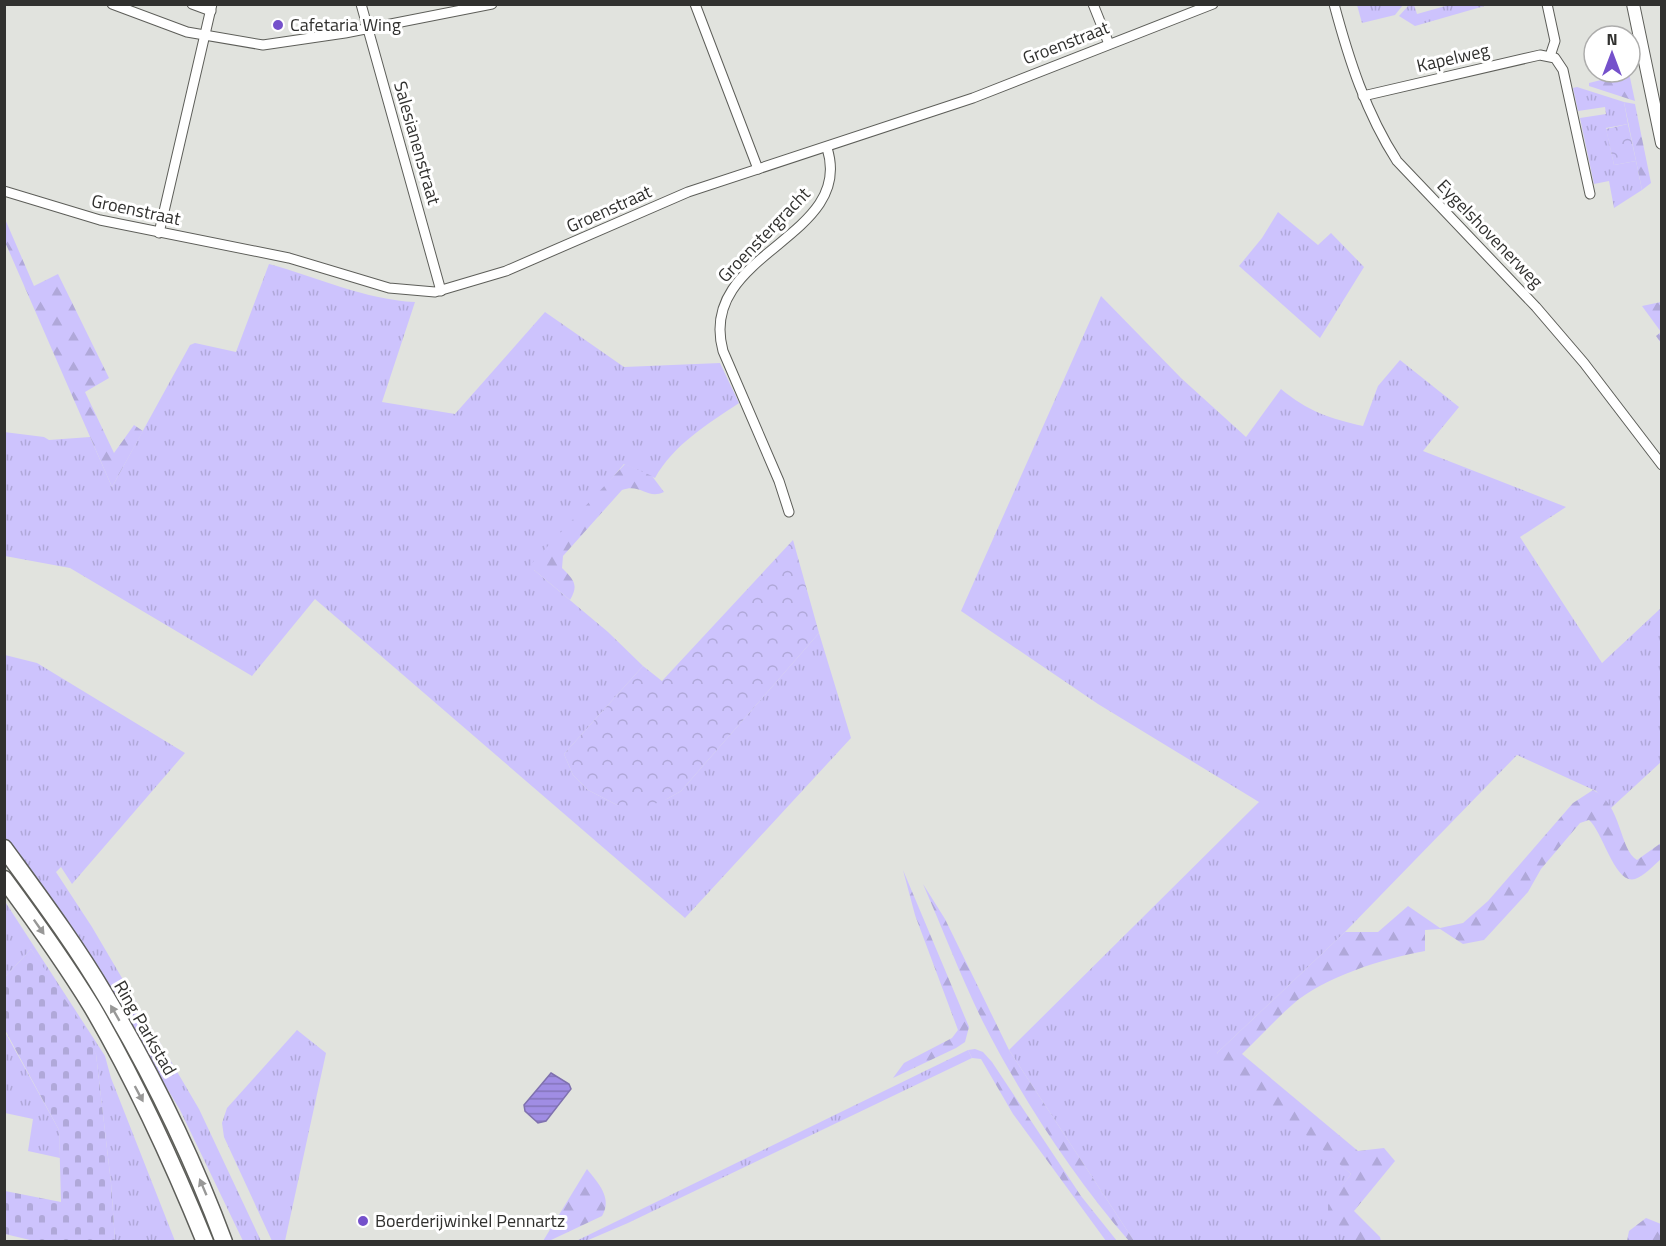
<svg xmlns="http://www.w3.org/2000/svg" width="1666" height="1246" font-family="'Titillium Web',sans-serif">
<style>
.grass{fill:url(#grass-tufts)}
.forest{fill:url(#forest-firs)}
.cemetery{fill:url(#cemetery-stones)}
.park{fill:url(#park-crowns)}
.water{fill:url(#water-rules);stroke:#7f71ae;stroke-width:1.5}
.lines{fill:none;stroke-linecap:round;stroke-linejoin:round}
.minor-casing{stroke:#5d5e59;stroke-width:11}
.tertiary-casing{stroke:#5d5e59;stroke-width:14}
.trunk-casing{stroke:#5d5e59;stroke-width:19}
.minor{stroke:#fff;stroke-width:9}
.tertiary{stroke:#fff;stroke-width:12}
.trunk{stroke:#fff;stroke-width:16}
.oneway{fill:#989897}
.poi-dot{fill:#7551cb;stroke:#fff;stroke-width:2}
.labels{text-anchor:middle;stroke-width:6;stroke-linejoin:round;paint-order:stroke}
.poi-label{font-size:18px;fill:#31312f;stroke:#fff;text-anchor:start}
.street-label{font-size:18px;fill:#31312f;stroke:#fff}
</style>
<defs>
<pattern id="grass-tufts" width="24" height="20" patternUnits="userSpaceOnUse" patternTransform="scale(1.5)"><rect width="24" height="20" fill="#cdc3fd"/><path d="M3 7l-1-3M5 7V3M7 7l1-3M15 17l-1-3M17 17v-4M19 17l1-3" fill="none" stroke="#b0a8d9"/></pattern>
<pattern id="forest-firs" width="22" height="20" patternUnits="userSpaceOnUse" patternTransform="scale(1.5)"><rect width="22" height="20" fill="#cdc3fd"/><path d="M5 1l3.5 6h-7zM16 11l3.5 6h-7z" fill="#b0a8d9"/></pattern>
<pattern id="cemetery-stones" width="16" height="16" patternUnits="userSpaceOnUse" patternTransform="scale(1.5)"><rect width="16" height="16" fill="#cdc3fd"/><path d="M2 7V4a2 2 0 0 1 4 0v3zM10 15v-3a2 2 0 0 1 4 0v3z" fill="#b0a8d9"/></pattern>
<pattern id="park-crowns" width="20" height="18" patternUnits="userSpaceOnUse" patternTransform="scale(1.5)"><rect width="20" height="18" fill="#cdc3fd"/><path d="M2 6a3 3 0 1 1 6 0M12 15a3 3 0 1 1 6 0" fill="none" stroke="#b0a8d9"/></pattern>
<pattern id="water-rules" width="6" height="5" patternUnits="userSpaceOnUse" patternTransform="scale(1.5)"><rect width="6" height="5" fill="#a08de4"/><path d="M0 2.5h6" fill="none" stroke="#8374b9"/></pattern>
</defs>
<rect width="100%" height="100%" fill="#e1e3de"/>
<!-- grass -->
<g class="grass">
<polygon points="1357,5 1357,4 1403,5 1395,15 1362,23"/>
<polygon points="1409,5 1414,5 1417,14 1449,5 1488,5 1415,26 1399,16"/>
<polygon points="1577,87 1624,102 1628,124 1606,128 1614,165 1636,161 1642,190 1614,208 1609,181 1594,184 1580,118 1606,114 1605,107 1578,111 1573,88"/>
<polygon points="1278,212 1318,245 1331,233 1364,267 1320,338 1239,266 1262,238"/>
<path d="M269 264C317 277 366 300 415 302L382 402 455 414 545 312 624 367 720 363 739 403C708 424 674 444 655 478L624 464 534 570 608 632 643 666 564 754 573 775 588 790 617 805 667 799 681 791 819 633 851 738 685 918 315 599 252 676 70 568 5 556 4 432 44 437 49 440 90 437 112 487 190 345 195 343 236 352Z"/>
<path d="M1101 296 1181 378 1246 437 1281 389C1307 411 1331 419 1363 426L1378 386 1400 360 1459 407 1423 451 1566 507 1520 537 1602 663 1661 608V762L1611 808 1596 791 1517 755 1345 932 1217 1053 1351 1174 1329 1205 1354 1241H1134L1009 1050 1259 802 1098 704 961 611Z"/>
<polygon points="5,655 37,663 185,753 72,884 61,867 56,872 92,927 199,1109 261,1241 243,1241 180,1110 72,930 5,837"/>
<polygon points="4,900 105,1056 111,1078 175,1241 115,1241 111,1183 96,1054 31,949 5,977"/>
<polygon points="4,1030 59,1130 60,1158 28,1151 33,1119 5,1113"/>
<polygon points="297,1030 326,1053 285,1241 272,1241 224,1137 222,1123 227,1108"/>
<polygon points="968,1050 972,1058 628,1223 586,1241 574,1242"/>
</g>
<!-- forest -->
<g class="forest">
<polygon points="1629,73 1635,101 1589,86 1589,83"/>
<polygon points="1624,102 1635,104 1651,183 1642,190"/>
<polygon points="5,219 34,286 58,274 109,378 85,392 114,453 134,425 143,431 112,487 5,242"/>
<polygon points="1661,302 1662,302 1661,343 1656,336 1661,332 1642,306"/>
<path d="M625 464 652 476 664 492C647 500 641 483 622 490L563 556 562 568C574 580 579 585 570 600L534 570 531 564Z"/>
<path d="M1593 790C1622 804 1619 849 1637 860L1661 843V859C1654 865 1644 876 1635 879 1615 885 1603 832 1589 820L1580 823 1541 869 1528 892 1484 940 1463 944 1440 929 1425 930V951C1385 958 1323 977 1292 1005 1275 1020 1259 1038 1242 1054L1358 1151 1384 1148 1395 1161 1354 1211 1380 1237 1381 1241H1354L1328 1217V1205L1351 1174 1222 1062 1217 1053 1345 932H1378L1408 906 1440 928 1463 923 1488 901 1573 803Z"/>
<polygon points="903,870 969,1027 965,1042 956,1048 893,1078 904,1063 952,1038 958,1030 915,915"/>
<path d="M923 884 945 919 1009 1050 1134 1241H1129C1074 1178 1021 1097 983 1022 961 977 943 930 923 884Z"/>
<polygon points="975,1049 983,1052 992,1062 1081,1196 1117,1241 1106,1241 1013,1114 981,1059 972,1058 968,1050"/>
<path d="M587 1169C598 1183 613 1198 602 1216L549 1241H543Z"/>
<polygon points="1646,1218 1661,1224 1661,1241 1627,1241 1629,1231"/>
</g>
<!-- cemetery -->
<polygon class="cemetery" points="31,949 79,1020 96,1054 111,1183 115,1241 30,1240 5,1234 5,1191 61,1202 59,1130 5,1030 5,977"/>
<!-- park -->
<g class="park">
<polygon points="1628,124 1636,161 1614,165 1606,129"/>
<polygon points="793,540 819,633 681,791 667,799 647,807 617,805 588,790 573,775 564,754 643,666 662,681"/>
</g>
<!-- water -->
<polygon class="water" points="551,1073 569,1084 571,1089 546,1121 538,1123 525,1111 524,1105"/>
<g class="lines">
<!-- minor casing -->
<g class="minor-casing">
<g id="minor">
<polyline points="112,4 187,32 263,45 345,33 492,4"/>
<polyline points="192,4 211,11"/>
<polyline points="361,4 441,291"/>
<polyline points="695,4 758,169"/>
<polyline points="1093,4 1109,44"/>
<path d="M1334 4C1349 60 1366 113 1397 161L1536 307 1584 363 1662 465"/>
<polyline points="1547,4 1555,41 1550,56"/>
<polyline points="1363,96 1540,55 1555,58 1563,70 1590,194"/>
<polyline points="4,191 100,220 289,258 389,288 435,292 506,271 688,192 973,98 1213,4"/>
<polyline points="159,233 212,4"/>
<path d="M789 512 779 481 723 351C696 252 856 239 827 148"/>
</g>
</g>
<!-- tertiary casing -->
<g class="tertiary-casing">
<polyline id="tertiary" points="1633,4 1662,143"/>
</g>
<!-- trunk casing -->
<g class="trunk-casing">
<g id="trunk">
<path d="M4 848C39 896 75 944 105 995 152 1074 192 1156 224 1242"/>
<path d="M4 879C35 921 65 963 92 1007 136 1082 172 1161 205 1242"/>
</g>
</g>
<!-- minor -->
<use href="#minor" class="minor"/>
<!-- tertiary -->
<use href="#tertiary" class="tertiary"/>
<!-- trunk -->
<use href="#trunk" class="trunk"/>
</g>
<!-- one-way arrows -->
<defs><path id="oneway-solid" d="M-6-.8H1V-3.2L6.5 0L1 3.2V.8H-6Z" transform="scale(1.5)"/></defs>
<g class="oneway">
<use href="#oneway-solid" transform="translate(39 927) rotate(55)"/>
<use href="#oneway-solid" transform="translate(115 1013) rotate(-120)"/>
<use href="#oneway-solid" transform="translate(139 1094) rotate(62)"/>
<use href="#oneway-solid" transform="translate(203 1187) rotate(-113)"/>
</g>
<!-- markers -->
<g class="poi-dot">
<circle cx="278" cy="25" r="6"/>
<circle cx="363" cy="1221" r="6"/>
</g>
<g class="labels">
<!-- poi labels -->
<g class="poi-label">
<text x="290" y="31">Cafetaria Wing</text>
<text x="375" y="1227">Boerderijwinkel Pennartz</text>
</g>
<!-- street labels -->
<g class="street-label">
<text transform="translate(1066 43) rotate(-21)" y="6">Groenstraat</text>
<text transform="translate(1453 58) rotate(-13)" y="6">Kapelweg</text>
<text transform="translate(417 143) rotate(74)" y="6">Salesianenstraat</text>
<text transform="translate(609 209) rotate(-24)" y="6">Groenstraat</text>
<text transform="translate(136 210) rotate(12)" y="6">Groenstraat</text>
<text transform="translate(1490 234) rotate(46)" y="6">Eygelshovenerweg</text>
<text transform="translate(764 235) rotate(-46)" y="6">Groenstergracht</text>
<text transform="translate(145 1028) rotate(60)" y="6">Ring Parkstad</text>
</g>
</g>
<!-- border -->
<rect width="1666" height="1246" fill="none" stroke="#31312f" stroke-width="12"/>
<!-- north arrow -->
<g transform="translate(1612 54)"><circle r="28" fill="#ffffff" stroke="#adadac" stroke-width="1.5"/>
<path d="M0-4.5L10 22L0 15L-10 22Z" fill="#7551cb"/>
<text y="-9" font-size="16" font-weight="bold" text-anchor="middle" fill="#31312f">N</text>
</g>
</svg>
